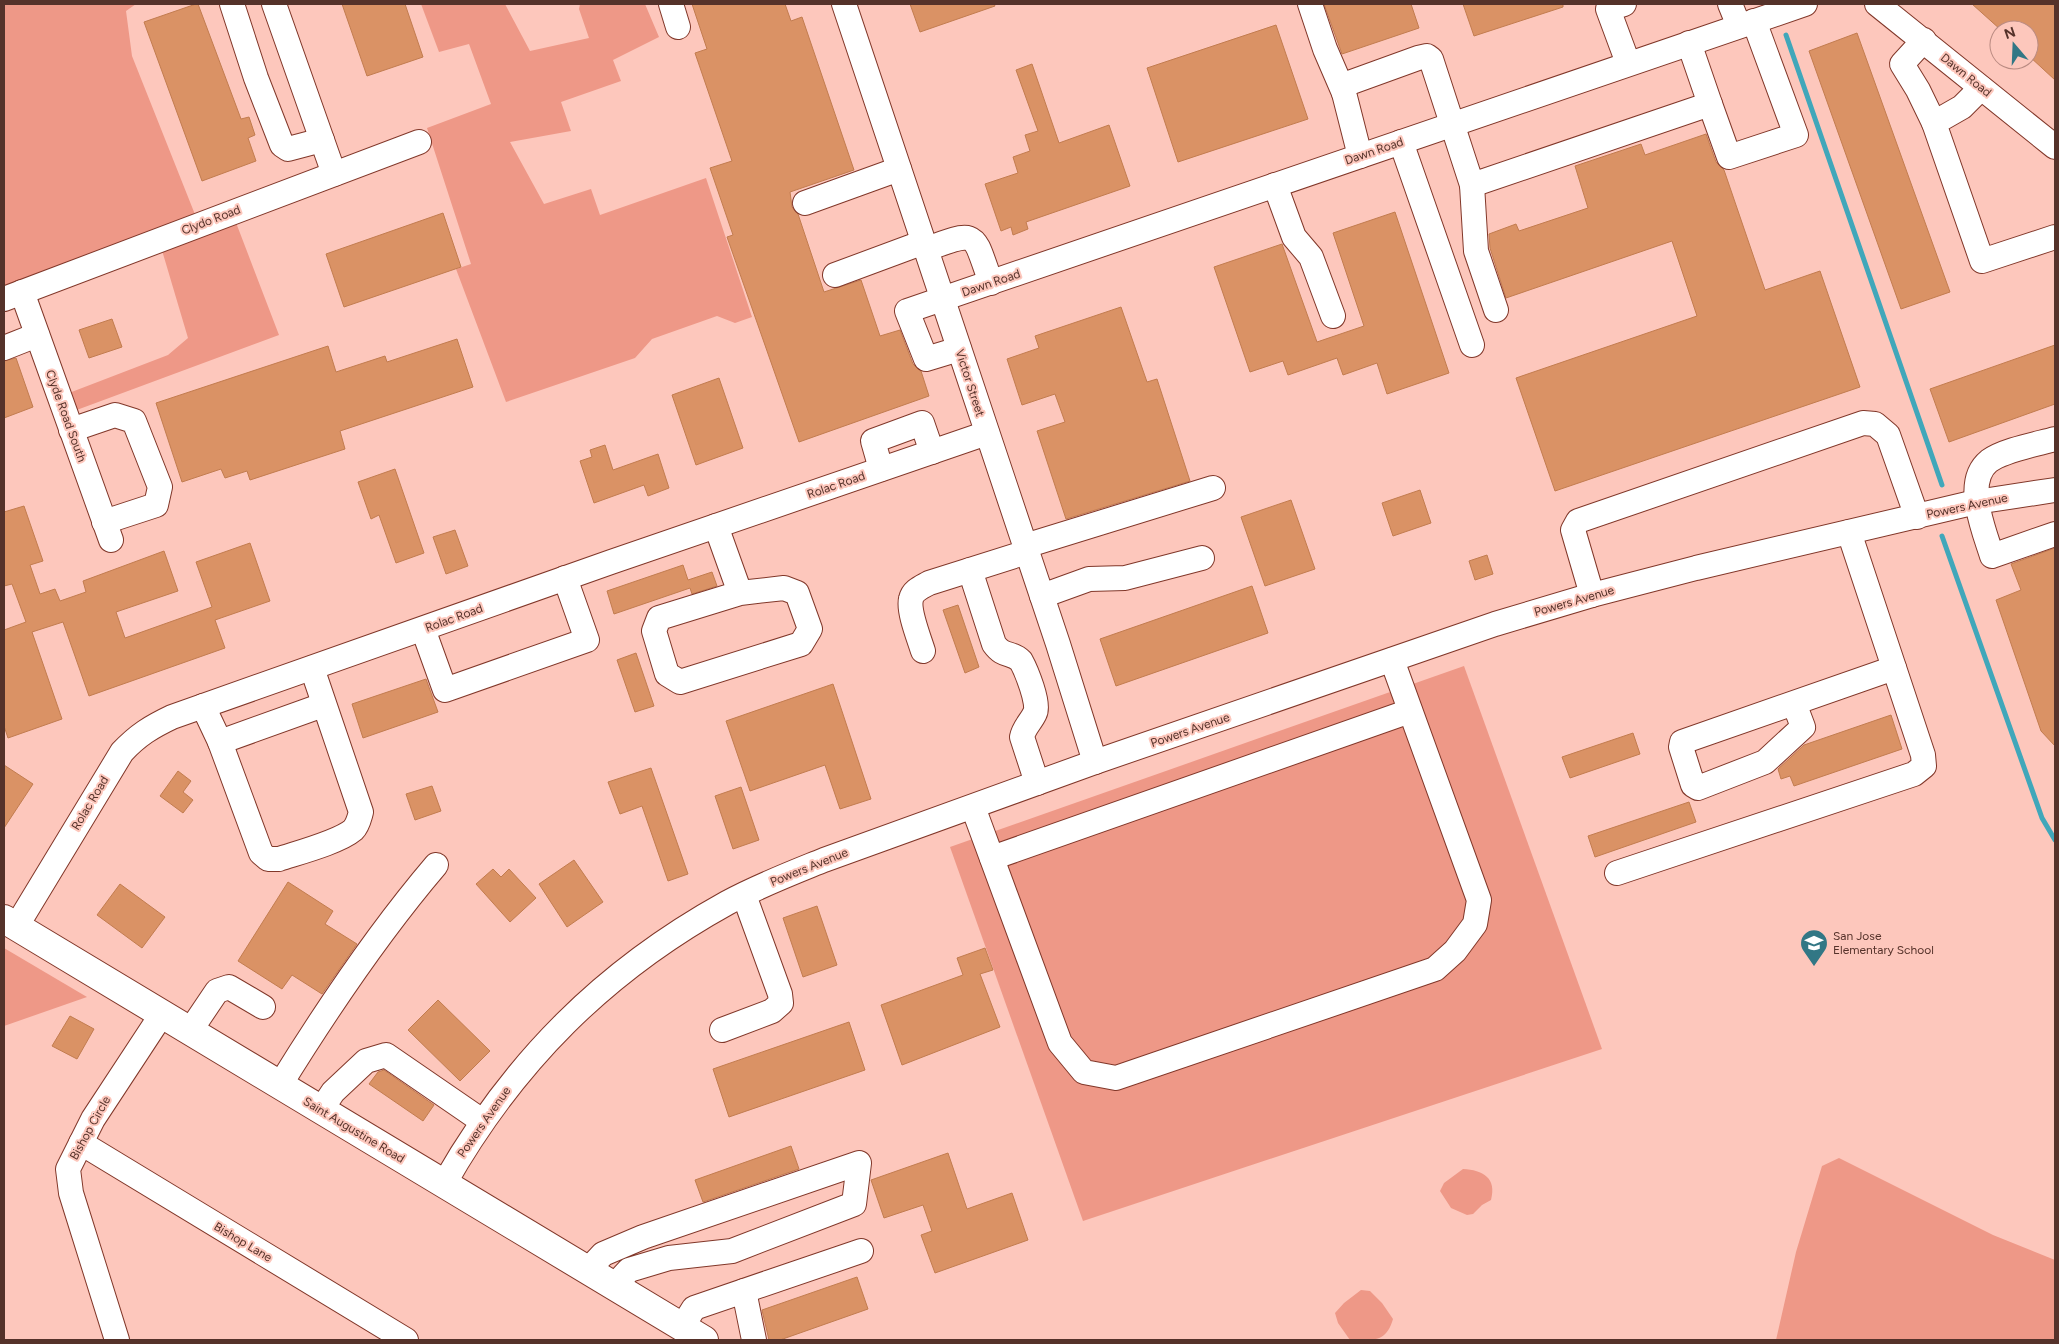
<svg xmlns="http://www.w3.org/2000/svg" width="2059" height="1344" font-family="Figtree,sans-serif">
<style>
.green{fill:#ee9887}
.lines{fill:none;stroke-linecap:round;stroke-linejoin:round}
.stream{stroke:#40a7ba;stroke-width:5}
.building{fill:#da9265;stroke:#c27c4f}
.minor-casing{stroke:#813729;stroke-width:26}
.major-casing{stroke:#813729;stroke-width:30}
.minor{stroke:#fff;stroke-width:24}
.major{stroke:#fff;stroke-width:28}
.labels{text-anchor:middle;stroke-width:4;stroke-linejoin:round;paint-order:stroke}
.street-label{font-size:12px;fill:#55322a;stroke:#fdc7bc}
.poi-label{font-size:12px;fill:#55322a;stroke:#fdc7bc;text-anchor:start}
</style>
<rect width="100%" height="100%" fill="#fdc7bc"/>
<!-- green -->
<g class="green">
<polygon points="4,4 136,4 126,11 132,56 196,217 4,292"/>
<polygon points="421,4 505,4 530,51 589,38 579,9 580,4 645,4 659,37 613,60 621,81 561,102 571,131 510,142 544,204 591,189 600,215 706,178 752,317 735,323 717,316 652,339 635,358 506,402 456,269 471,264 427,128 491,104 469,44 439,52"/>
<polygon points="235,220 279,335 74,411 69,393 168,355 188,338 161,247"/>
<polygon points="1464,666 1602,1049 1083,1221 950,847"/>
<polygon points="4,948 87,997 4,1026"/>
<polygon points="1839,1158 1993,1235 2055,1260 2055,1340 1776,1340 1796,1252 1822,1166"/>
<path d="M1463 1169C1483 1170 1497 1178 1491 1200L1482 1205 1473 1214 1467 1215 1451 1208 1440 1191 1444 1183Z"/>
<path d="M1361 1290 1370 1291 1382 1303 1393 1319C1386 1344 1371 1340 1350 1340L1338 1323 1335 1313 1344 1303Z"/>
</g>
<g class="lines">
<!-- stream -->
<g class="stream">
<polyline points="1786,35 1942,485"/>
<polyline points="1942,536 2042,818 2055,840"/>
</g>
</g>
<!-- building -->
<g class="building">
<polygon points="196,4 198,4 241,119 249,117 255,135 248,138 256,161 202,181 144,22"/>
<polygon points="342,4 405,4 423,57 367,76"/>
<polygon points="692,4 785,4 791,21 802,17 854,170 790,192 792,207 798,214 824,292 861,280 880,336 900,330 913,364 921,371 929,396 799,442 727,237 733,235 710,168 732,161 695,53 707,49"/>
<polygon points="910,4 994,4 995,6 920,32"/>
<polygon points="1324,4 1411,4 1419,28 1342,54"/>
<polygon points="1463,4 1563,4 1563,7 1474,36"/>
<polygon points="1972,4 2055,4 2055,80 2029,56 2029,30 2001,30"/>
<polygon points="1276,25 1308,119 1178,162 1147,68"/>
<polygon points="1857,33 1950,292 1901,309 1809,51"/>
<polygon points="1032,64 1059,143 1109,125 1130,186 1026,222 1028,229 1013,235 1011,227 1001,231 985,184 1018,173 1013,157 1030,151 1025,135 1038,131 1016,70"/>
<polygon points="1706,134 1716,162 1724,170 1765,290 1820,271 1860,387 1555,491 1516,378 1697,316 1672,241 1506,298 1490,248 1489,234 1516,224 1519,231 1588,208 1575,166 1641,144 1645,155"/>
<polygon points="1395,212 1449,373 1387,394 1377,363 1343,375 1337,358 1288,375 1283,361 1250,372 1214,267 1282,244 1317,342 1364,326 1333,233"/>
<polygon points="443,213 461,267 344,307 326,254"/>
<polygon points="1121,307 1147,382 1157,379 1190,481 1066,519 1037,431 1065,422 1055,394 1022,405 1007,359 1039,348 1035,336"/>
<polygon points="112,319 122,347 89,358 79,330"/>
<polygon points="457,339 473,387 340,431 345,449 250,480 247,471 225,478 221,469 182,482 156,403 328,346 336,372 385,356 387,362"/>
<polygon points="2055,345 2055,404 1949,442 1930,389"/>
<polygon points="16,358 33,407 4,418 4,361"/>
<polygon points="719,378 743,448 696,465 672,395"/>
<polygon points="605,445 613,470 658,454 669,488 648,496 644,485 594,503 580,461 592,457 590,450"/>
<polygon points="395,469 424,553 396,563 379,515 371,519 358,482"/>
<polygon points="1420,490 1431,523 1393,536 1382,503"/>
<polygon points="1291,500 1315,569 1265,586 1241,517"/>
<polygon points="24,506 43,561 30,565 40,594 55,589 60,601 86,592 83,581 164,551 178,591 116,612 125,638 212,607 196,562 250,543 270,601 215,620 225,648 89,696 63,622 32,632 62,719 8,738 4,726 4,630 26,622 12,584 4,586 4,512"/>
<polygon points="455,530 468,566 446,574 433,537"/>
<polygon points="2055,548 2055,746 2041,731 1996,600 2021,590 2011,564"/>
<polygon points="1487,555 1493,574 1475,580 1469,561"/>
<polygon points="683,565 688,580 712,572 717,586 692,594 690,588 614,614 607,591"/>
<polygon points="1252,586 1268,633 1116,686 1100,639"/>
<polygon points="958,605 979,667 965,673 943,610"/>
<polygon points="636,653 654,706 635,712 617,660"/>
<polygon points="426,679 438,712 363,738 352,704"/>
<polygon points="833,684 871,799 840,809 825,765 750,791 726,721"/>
<polygon points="1891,715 1902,749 1794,786 1790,776 1781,779 1778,769 1804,745"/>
<polygon points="1633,733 1640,754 1570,778 1562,757"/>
<polygon points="4,765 33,784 4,828"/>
<polygon points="651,768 688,874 668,881 642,806 620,814 608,782"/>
<polygon points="178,771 191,781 183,792 193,800 183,813 160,796"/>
<polygon points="432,786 441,811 415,820 406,794"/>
<polygon points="741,787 759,840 733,849 715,796"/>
<polygon points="1689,802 1696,822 1595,857 1588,836"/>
<polygon points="574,860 603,902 567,927 539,884"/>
<polygon points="493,869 501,877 509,869 536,898 510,922 476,884"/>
<polygon points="288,882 333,911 325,924 357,944 322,994 292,975 282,989 238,961"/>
<polygon points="120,884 165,917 142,948 97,915"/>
<polygon points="817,906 837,965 803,977 783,918"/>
<polygon points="985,948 993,970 980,974 1000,1027 902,1065 881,1005 963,975 957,958"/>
<polygon points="438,1000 490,1051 460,1081 408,1030"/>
<polygon points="70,1016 94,1029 77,1059 52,1046"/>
<polygon points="849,1022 865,1070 729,1117 713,1069"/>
<polygon points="384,1070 434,1105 423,1121 369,1084 378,1072"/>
<polygon points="791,1146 799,1169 703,1202 695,1180"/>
<polygon points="948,1153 967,1209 1012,1193 1028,1240 935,1273 921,1235 932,1231 923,1205 884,1218 871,1180"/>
<polygon points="857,1277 868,1309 780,1340 769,1340 762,1310"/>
</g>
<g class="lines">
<!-- minor casing -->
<g class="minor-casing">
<g id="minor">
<polyline points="232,4 256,78 282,145 288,149 322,140"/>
<polyline points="274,4 334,174"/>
<polyline points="671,4 678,27"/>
<polyline points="844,4 1058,644 1095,762"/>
<polyline points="1310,4 1325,49 1344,93"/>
<polyline points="1624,4 1608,9 1628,63"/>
<polyline points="1730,4 1739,26"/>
<polyline points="1877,4 2055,147"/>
<polyline points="1924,40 1902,64 1918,90 1934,123"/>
<polyline points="1981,88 1962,107 1934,123 1982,261 2055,237"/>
<polyline points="1710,104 1729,157 1796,135 1754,21"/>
<polyline points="1401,142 1472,345"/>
<polyline points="1360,156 1344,93 1345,87 1349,83 1418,58 1427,56 1431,59 1472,185 1710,104 1689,43"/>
<polyline points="1275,185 1294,237 1311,257 1333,316"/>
<polyline points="1472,185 1476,251 1496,310"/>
<polyline points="805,203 899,169"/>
<path d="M927 249C979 229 973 233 991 283"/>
<polyline points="835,275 924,242"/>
<polyline points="22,292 111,540"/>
<polyline points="4,299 419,142"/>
<polyline points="4,348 37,335"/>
<polyline points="959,349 926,359 907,311 1805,4"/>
<polyline points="71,430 115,415 134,421 160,487 156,505 104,522"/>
<path d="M2055 439C2037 444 2004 450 1989 461 1963 482 1984 530 1992 556L2055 534"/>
<polyline points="881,469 873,441 922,423 932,452"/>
<polyline points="716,526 740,593 659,618 654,631 667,674 680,682 801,644 810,629 797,593 784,588 740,593"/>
<polyline points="1025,546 1213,488"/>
<path d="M970 570 994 644C1004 658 1011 651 1021 661 1026 670 1040 704 1035 713 1031 722 1024 727 1022 737L1037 783"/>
<polyline points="1592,595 1573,530 1578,521 1863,423 1875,424 1888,435 1917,517"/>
<polyline points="1042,596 1089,579 1125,578 1202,558"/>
<polyline points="423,629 445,690 587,640 565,578"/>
<path d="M923 651C919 638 908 611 911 599 913 590 922 587 929 583L1027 552"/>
<polyline points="1794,703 1803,727 1765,762 1698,788 1693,785 1681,747 1682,742 1894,668"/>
<path d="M203 706 220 742 261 853 268 859H279C297 853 339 842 353 830 358 825 359 819 361 812L312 668"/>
<polyline points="220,742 323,705"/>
<polyline points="973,807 1060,1043 1084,1072 1116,1078 1435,969 1455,951 1475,924 1479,900 1392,660"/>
<polyline points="992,858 1410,711"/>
<polyline points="1617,873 1914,774 1924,766 1923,755 1849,532"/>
<path d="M16 927 122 752C138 735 151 727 172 717L611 562 987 433"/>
<polyline points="722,1030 772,1011 781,1003 780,994 744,895"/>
<polyline points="190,1031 217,991 229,987 263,1007"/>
<path d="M280 1085C327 1009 378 933 436 865"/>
<polyline points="321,1110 333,1092 366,1061 386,1055 482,1121"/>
<polyline points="81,1143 406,1340"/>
<path d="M444 1184C513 1062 604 971 727 903 758 886 792 873 824 860L1095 762 1495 624 1592 595 1696 568 1976 502 2055 490"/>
<polyline points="588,1270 603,1254 643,1237 859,1163 854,1204 732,1251 669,1258 629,1270 614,1286"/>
<polyline points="744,1291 754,1340"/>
<polyline points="682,1327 694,1308 861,1251"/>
<polyline points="117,1340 71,1193 68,1169 93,1119 162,1014"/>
</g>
</g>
<!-- major casing -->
<g class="major-casing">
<polyline id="major" points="4,919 704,1340"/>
</g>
<!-- minor -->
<use href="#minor" class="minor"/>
<!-- major -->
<use href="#major" class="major"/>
</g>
<!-- icons -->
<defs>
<g id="school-pin" transform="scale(1.4375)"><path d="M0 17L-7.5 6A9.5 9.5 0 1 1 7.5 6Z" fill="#327785" stroke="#fdc7bc"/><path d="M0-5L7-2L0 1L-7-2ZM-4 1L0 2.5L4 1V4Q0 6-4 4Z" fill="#fff"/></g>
</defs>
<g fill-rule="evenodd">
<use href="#school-pin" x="1814" y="943"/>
</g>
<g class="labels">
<!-- street labels -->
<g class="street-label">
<text transform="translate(1966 75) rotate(39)" y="4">Dawn Road</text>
<text transform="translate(1374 151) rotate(-19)" y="4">Dawn Road</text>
<text transform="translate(211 220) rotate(-21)" y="4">Clydo Road</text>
<text transform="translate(991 283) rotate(-19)" y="4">Dawn Road</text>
<text transform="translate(970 383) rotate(72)" y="4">Victor Street</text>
<text transform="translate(66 416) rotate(70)" y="4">Clyde Road South</text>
<text transform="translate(836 485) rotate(-19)" y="4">Rolac Road</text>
<text transform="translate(1967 506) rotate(-12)" y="4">Powers Avenue</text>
<text transform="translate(1574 601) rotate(-16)" y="4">Powers Avenue</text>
<text transform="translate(454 618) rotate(-20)" y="4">Rolac Road</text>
<text transform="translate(1190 730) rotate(-19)" y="4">Powers Avenue</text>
<text transform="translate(90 803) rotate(-59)" y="4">Rolac Road</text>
<text transform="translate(809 867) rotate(-22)" y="4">Powers Avenue</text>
<text transform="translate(484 1122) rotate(-55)" y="4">Powers Avenue</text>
<text transform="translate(90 1128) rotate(-61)" y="4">Bishop Circle</text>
<text transform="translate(354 1130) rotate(31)" y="4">Saint Augustine Road</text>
<text transform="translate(243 1242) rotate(31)" y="4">Bishop Lane</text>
</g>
<!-- poi labels -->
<g class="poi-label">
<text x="1833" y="940">San Jose<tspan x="1833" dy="14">Elementary School</tspan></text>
</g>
</g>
<!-- border -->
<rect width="2059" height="1344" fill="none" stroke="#55322a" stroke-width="10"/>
<!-- north arrow -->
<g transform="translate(2014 45) rotate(341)"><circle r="24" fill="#fdc7bc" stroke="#ba8b82"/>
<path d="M0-4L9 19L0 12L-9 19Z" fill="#327785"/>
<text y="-8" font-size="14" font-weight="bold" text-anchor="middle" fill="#55322a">N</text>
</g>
</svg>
